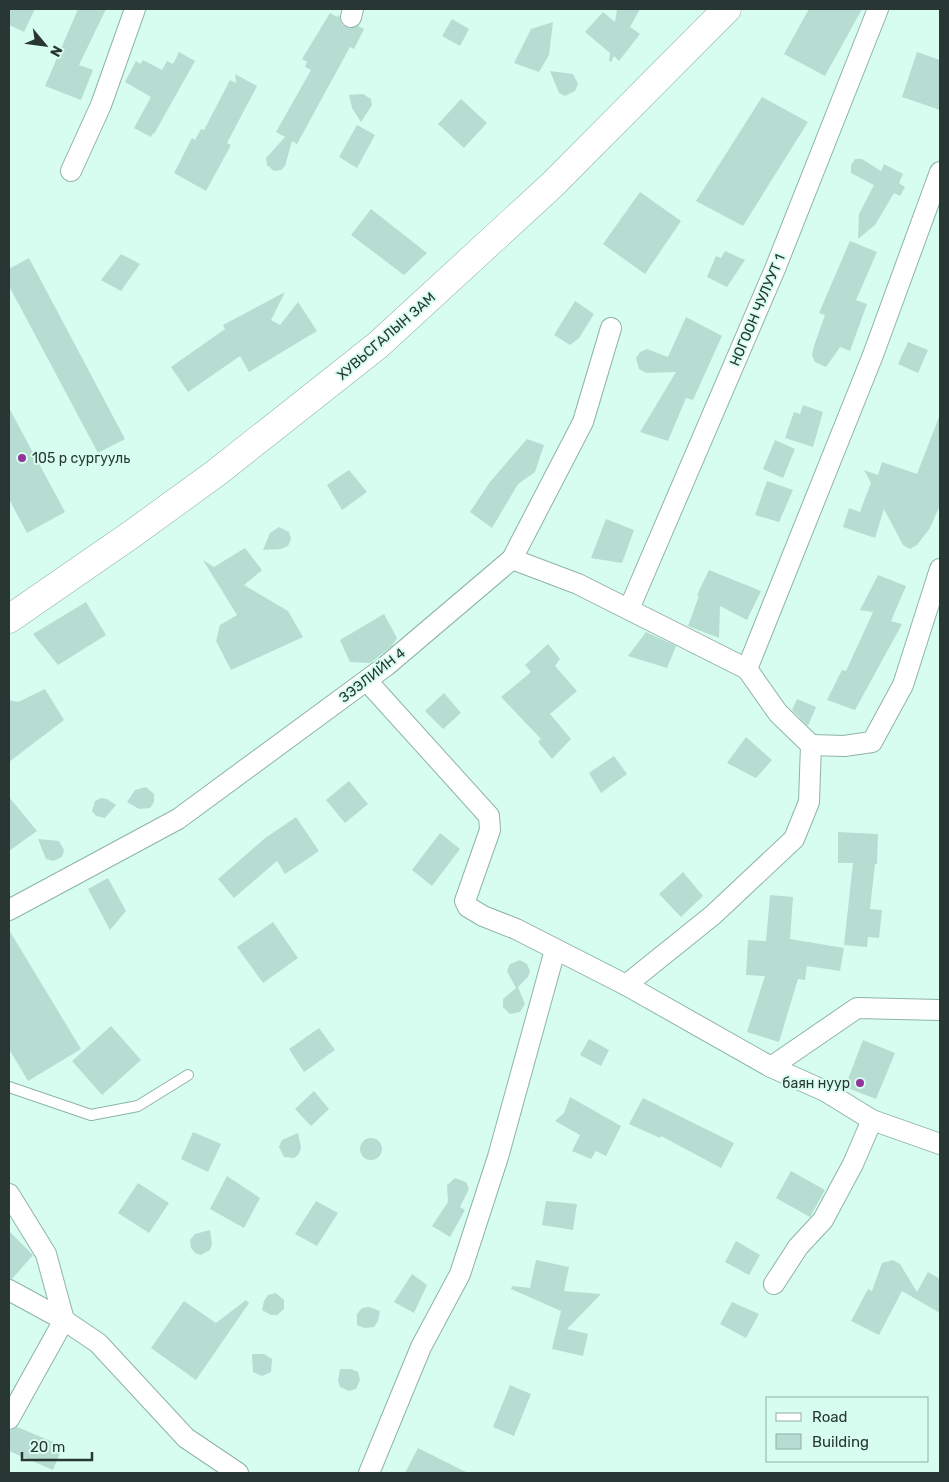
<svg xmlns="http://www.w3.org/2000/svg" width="949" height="1482" font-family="Rubik,sans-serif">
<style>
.building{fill:#b7dcd1}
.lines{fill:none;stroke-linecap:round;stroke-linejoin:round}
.lane-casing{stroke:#8fb3a8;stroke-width:12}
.street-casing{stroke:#8fb3a8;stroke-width:22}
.secondary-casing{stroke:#8fb3a8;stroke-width:29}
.lane{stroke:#fff;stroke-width:10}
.street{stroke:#fff;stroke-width:20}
.secondary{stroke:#fff;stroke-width:28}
.poi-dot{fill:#93339b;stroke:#d7fdf1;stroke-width:2}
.labels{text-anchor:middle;stroke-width:4;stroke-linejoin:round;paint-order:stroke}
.street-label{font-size:14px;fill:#283733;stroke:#d7fdf1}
.poi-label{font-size:14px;fill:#283733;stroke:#d7fdf1;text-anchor:start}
</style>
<rect width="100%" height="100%" fill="#d7fdf1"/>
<!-- building -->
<g class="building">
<polygon points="9,9 35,9 24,32 9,25"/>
<polygon points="78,9 106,9 79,65 93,70 81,100 45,86"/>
<polygon points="617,9 640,9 630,27 640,34 619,61 614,56 611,62 609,61 610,53 585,32 603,12 615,22"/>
<polygon points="809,9 862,9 825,76 784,54"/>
<polygon points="330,13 337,17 339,15 342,25 348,28 358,26 364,29 354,49 350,47 297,144 292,141 285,166 281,170 274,171 267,165 266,158 285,137 276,132 311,70 305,67 307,62 302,59"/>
<polygon points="452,19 469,29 460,46 442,36"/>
<polygon points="553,22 549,55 539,72 514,63 531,29"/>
<polygon points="179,52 195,61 154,134 153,133 151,137 134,128 151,97 125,82 136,61 140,64 143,60 162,70 167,61 173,64"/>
<polygon points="917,52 940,60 940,110 902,97"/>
<polygon points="550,71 573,74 578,84 575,91 565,96 559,93"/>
<polygon points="235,74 257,86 227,143 231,145 206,191 174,173 192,138 195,140 201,129 204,130 230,80 236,83"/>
<polygon points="363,94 371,99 372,105 361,122 352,108 349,95"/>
<polygon points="762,97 808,122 743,226 696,201"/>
<polygon points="461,99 487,123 464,148 438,124"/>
<polygon points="357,125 375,135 357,168 339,157"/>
<polygon points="855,159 862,159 881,171 884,164 903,174 899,183 905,187 900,196 894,193 875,225 858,239 859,214 874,185 851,173 851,165"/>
<polygon points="640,192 681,221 645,274 603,244"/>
<polygon points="371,209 427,253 404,275 351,235"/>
<polygon points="850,241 877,252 856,300 867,304 850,351 840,347 826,367 815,362 812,355 814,346 825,315 819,313"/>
<polygon points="725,251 745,260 727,287 707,277 716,256 721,258"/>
<polygon points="121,254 140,264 121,291 101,280"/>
<polygon points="29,258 125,439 98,453 9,286 9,269"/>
<polygon points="285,292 271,320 280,325 298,302 317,331 249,372 240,356 188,392 171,367 225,329 223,325"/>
<polygon points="575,301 594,314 579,338 570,345 554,335"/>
<polygon points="686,317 722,336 693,400 686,398 668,441 640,432 676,372 646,373 639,369 636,358 640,352 647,349 668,357"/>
<polygon points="908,342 928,350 918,373 898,364"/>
<polygon points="803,405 823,412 813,447 785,438 794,412 800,414"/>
<polygon points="9,408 65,512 27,533 9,499"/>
<polygon points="939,417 940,505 930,528 917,545 910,549 903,545 884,509 875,538 843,527 849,508 860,512 864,501 871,483 864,470 878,475 882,462 917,474"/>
<polygon points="527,439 544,445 535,472 518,484 492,528 470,512 490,482"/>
<polygon points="775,440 795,449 783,478 763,469"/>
<polygon points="349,470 367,492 342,510 327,485"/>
<polygon points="767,481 793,490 779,522 755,515"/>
<polygon points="606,519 634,530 622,563 591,558"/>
<polygon points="279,527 289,532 291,539 288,546 281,549 263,550 270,533"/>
<polygon points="245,548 262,570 244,585 288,611 303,637 231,670 216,641 220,625 237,615 203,560 214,567"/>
<polygon points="709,570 761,591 747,620 720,606 719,638 688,626 699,596 697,595"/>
<polygon points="878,575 906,586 891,621 902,624 855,710 827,700 842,670 846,671 873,612 860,610"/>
<polygon points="86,602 106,635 58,665 33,634"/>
<polygon points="384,614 397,638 392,646 370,663 350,662 340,640"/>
<polygon points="646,632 676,646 667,668 628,656"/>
<polygon points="548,644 560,659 555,666 577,691 550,714 571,739 552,759 538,742 541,739 501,697 531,672 525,665"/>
<polygon points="45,689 64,720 9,762 9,700 18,702"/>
<polygon points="444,693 461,713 443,729 425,711"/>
<polygon points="797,699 816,707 808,726 792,710"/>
<polygon points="746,737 772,760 756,778 727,763"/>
<polygon points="614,756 627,774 601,793 589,773"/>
<polygon points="349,781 368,804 345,823 326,800"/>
<polygon points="146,787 154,794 154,802 150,808 139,809 127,802 135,790"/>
<polygon points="9,797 37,831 9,851"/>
<polygon points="101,798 107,799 116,805 105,818 96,816 92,811 95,801"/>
<polygon points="296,817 319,851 285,874 277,861 234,898 218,879 264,839"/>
<polygon points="838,832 878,834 877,864 875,864 870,909 882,910 879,938 868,937 867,947 844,945 853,863 838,863"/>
<polygon points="440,833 460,849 432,886 412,870"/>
<polygon points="38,839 59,841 64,850 62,857 53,861 46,859"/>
<polygon points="683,872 703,896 681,917 659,894"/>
<polygon points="108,878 126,911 110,930 88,889"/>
<polygon points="770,895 793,897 790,939 844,948 840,971 807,966 805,980 798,979 779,1042 747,1032 765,976 746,975 748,940 766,941"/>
<polygon points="273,922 298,958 263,983 237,947"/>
<polygon points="9,930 81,1049 28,1081 9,1049"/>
<polygon points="520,960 527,964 530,971 528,977 518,987 525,1004 520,1012 510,1014 503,1007 503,999 516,988 507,971 510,964"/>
<polygon points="111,1026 141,1060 102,1095 72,1061"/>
<polygon points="319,1028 335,1050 304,1072 289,1049"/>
<polygon points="589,1039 609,1050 601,1066 580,1055"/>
<polygon points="863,1040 895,1053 876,1099 845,1087"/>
<polygon points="314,1091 329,1109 311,1126 295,1109"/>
<polygon points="570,1097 621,1126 606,1156 596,1151 591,1159 572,1151 580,1135 555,1121 564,1113"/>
<polygon points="643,1098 734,1143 721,1168 661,1136 660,1138 629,1124"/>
<polygon points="193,1132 221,1144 208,1172 181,1159"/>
<polygon points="298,1133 301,1147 299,1154 294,1158 284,1157 279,1147 282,1140"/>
<circle cx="371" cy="1149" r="11"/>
<polygon points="791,1171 825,1190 810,1217 776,1198"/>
<polygon points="227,1176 260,1198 244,1228 210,1209"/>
<polygon points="455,1178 466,1182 469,1189 460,1207 465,1210 450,1237 432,1226 448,1202 447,1185"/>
<polygon points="138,1183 169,1203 149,1233 118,1213"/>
<polygon points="316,1201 338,1213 317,1246 295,1234"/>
<polygon points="546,1201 577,1204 573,1230 542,1225"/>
<polygon points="210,1230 212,1244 210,1250 201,1255 195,1253 191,1248 190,1240 195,1234"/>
<polygon points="9,1231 33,1255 12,1279 9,1278"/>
<polygon points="736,1241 760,1255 749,1275 725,1262"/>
<polygon points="536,1260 569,1267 564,1291 601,1294 567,1329 588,1334 583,1356 552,1349 561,1311 511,1289 512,1286 530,1288"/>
<polygon points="893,1260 900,1264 917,1292 928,1272 940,1279 940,1313 902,1291 879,1335 851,1321 868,1289 872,1291 882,1263"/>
<polygon points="412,1274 427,1285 414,1313 394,1302"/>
<polygon points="276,1293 284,1300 284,1309 277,1315 271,1315 262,1310 264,1301 268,1295"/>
<polygon points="246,1300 249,1303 196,1380 151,1348 184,1301 216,1323"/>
<polygon points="732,1302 759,1314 746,1338 720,1324"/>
<polygon points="369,1307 380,1311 378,1321 374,1327 364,1328 357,1325 357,1314 362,1308"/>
<polygon points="252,1354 264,1354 272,1359 271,1372 262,1376 253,1372"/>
<polygon points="340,1369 351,1369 358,1372 360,1380 356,1389 349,1391 340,1387 338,1380"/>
<polygon points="510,1385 531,1394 514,1436 493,1427"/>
<polygon points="17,1427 63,1446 53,1470 9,1451 9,1431"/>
<polygon points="418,1448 468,1473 405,1473"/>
</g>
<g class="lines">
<!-- lane casing -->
<g class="lane-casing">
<polyline id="lane" points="9,1087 91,1115 138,1106 188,1075"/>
</g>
<!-- street casing -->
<g class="street-casing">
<g id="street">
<polyline points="351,17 353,9"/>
<polyline points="71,171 101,105 135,9"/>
<polyline points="512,559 578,584 747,669 778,713 811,745 809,802 794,839 713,915 626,985"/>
<polyline points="629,609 775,269 878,9"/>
<polyline points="747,669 873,355 940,172"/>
<polyline points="367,681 489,816 490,830 465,901 468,907 483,916 516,929 626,985 771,1067 825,1091 872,1120 940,1144"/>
<polyline points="811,745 844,746 872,742 903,685 940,569"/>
<polyline points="9,910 178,819 386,666 512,559 583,422 611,328"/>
<polyline points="771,1067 857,1008 940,1010"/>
<polyline points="9,1194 46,1254 64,1320 9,1419"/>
<polyline points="774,1284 798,1247 823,1220 853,1164 872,1120"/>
<polyline points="9,1290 64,1320 98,1343 186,1438 238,1473"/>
<polyline points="369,1473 421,1347 460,1274 498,1157 555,950"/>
</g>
</g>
<!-- secondary casing -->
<g class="secondary-casing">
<polyline id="secondary" points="9,619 132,534 216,473 378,345 552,185 727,9"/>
</g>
<!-- lane -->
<use href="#lane" class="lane"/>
<!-- street -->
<use href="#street" class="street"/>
<!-- secondary -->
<use href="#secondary" class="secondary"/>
</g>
<!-- markers -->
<g class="poi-dot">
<circle cx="22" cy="458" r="5"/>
<circle cx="860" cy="1083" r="5"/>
</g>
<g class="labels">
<!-- street labels -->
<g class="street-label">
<text transform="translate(757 310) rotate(-67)" y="5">НОГООН ЧУЛУУТ 1</text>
<text transform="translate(386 336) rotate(-41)" y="5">ХУВЬСГАЛЫН ЗАМ</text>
<text transform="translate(372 675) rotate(-38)" y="5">ЗЭЭЛИЙН 4</text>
</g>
<!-- poi labels -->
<g class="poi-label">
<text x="32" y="463">105 р сургууль</text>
<text x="850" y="1088" text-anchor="end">баян нуур</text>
</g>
</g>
<!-- border -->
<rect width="949" height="1482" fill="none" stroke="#283733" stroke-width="20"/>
<!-- legend -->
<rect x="766" y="1397" width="162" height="65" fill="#d7fdf1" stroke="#91aea5"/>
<rect x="776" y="1413" width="25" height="8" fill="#ffffff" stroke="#91aea5"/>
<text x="812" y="1422" font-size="15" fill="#283733">Road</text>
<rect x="776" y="1434" width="25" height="15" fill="#b7dcd1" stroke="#91aea5"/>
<text x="812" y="1447" font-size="15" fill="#283733">Building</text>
<!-- north arrow -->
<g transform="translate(45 45) rotate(119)" stroke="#d7fdf1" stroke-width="4" paint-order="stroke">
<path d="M0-4L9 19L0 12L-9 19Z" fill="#283733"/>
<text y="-8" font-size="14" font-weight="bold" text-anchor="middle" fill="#283733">N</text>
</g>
<!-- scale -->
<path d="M22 1452v8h70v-8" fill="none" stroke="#283733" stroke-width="2.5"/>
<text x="30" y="1452" font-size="15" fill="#283733" stroke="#d7fdf1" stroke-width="4" paint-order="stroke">20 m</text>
</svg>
